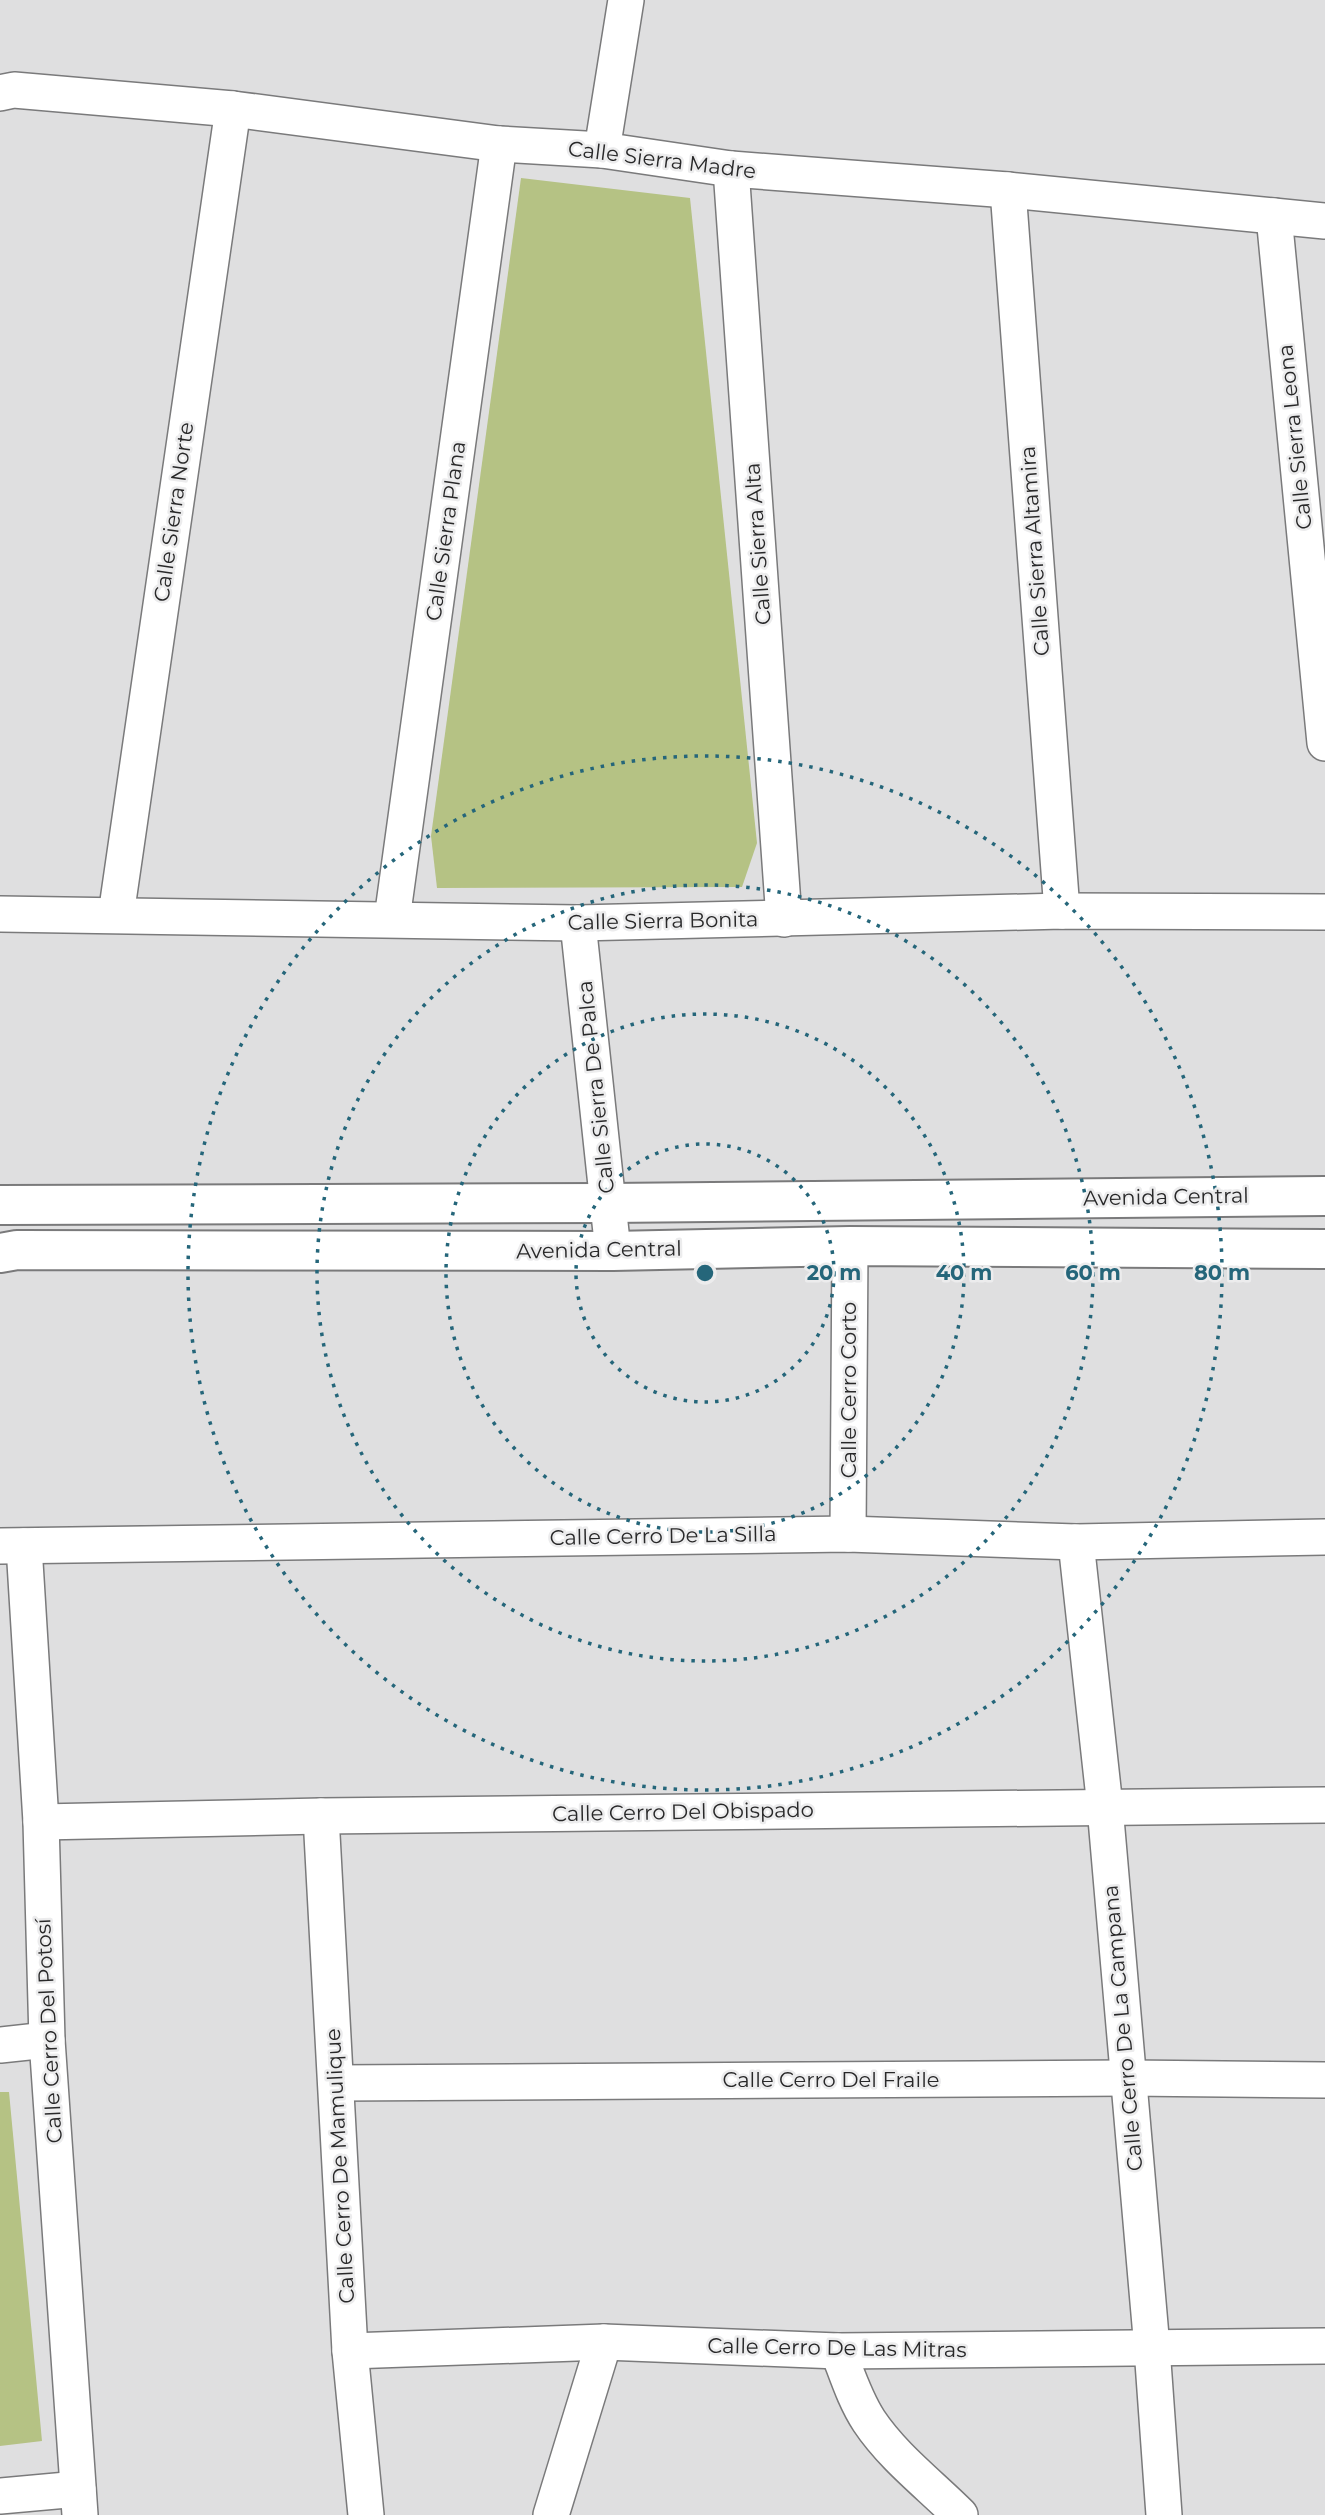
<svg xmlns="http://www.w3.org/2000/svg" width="1325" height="2515" font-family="Montserrat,sans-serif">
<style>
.green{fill:#b5c284}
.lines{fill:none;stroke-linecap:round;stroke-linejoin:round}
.minor-casing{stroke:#7a7a7b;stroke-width:38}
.tertiary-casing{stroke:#7a7a7b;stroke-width:42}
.minor{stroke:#fff;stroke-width:35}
.tertiary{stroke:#fff;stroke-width:38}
.ring{fill:none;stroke:#25667a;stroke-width:3.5;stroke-dasharray:3.5 7}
.labels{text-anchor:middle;stroke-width:5;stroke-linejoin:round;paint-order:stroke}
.street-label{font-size:21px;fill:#282829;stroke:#ececed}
.centre{fill:#25667a;stroke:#ececed;stroke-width:3.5}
.ring-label{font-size:21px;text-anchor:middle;font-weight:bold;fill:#25667a;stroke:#ececed;stroke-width:5;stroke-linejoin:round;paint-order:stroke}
</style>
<rect width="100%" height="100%" fill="#dfdfe0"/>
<!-- green -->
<g class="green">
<polygon points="521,178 690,198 757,843 742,887 437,888 431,836"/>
<polygon points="0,2092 9,2092 42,2441 0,2446"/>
</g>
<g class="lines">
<!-- minor casing -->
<g class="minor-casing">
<g id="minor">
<polyline points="0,93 14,90 233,109 499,144 602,150 731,169 1008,190 1325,221"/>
<polyline points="602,150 626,0"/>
<polyline points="731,169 784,919"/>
<polyline points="1008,190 1062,911"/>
<polyline points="1274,216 1325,743"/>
<polyline points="0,914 578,923 1062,911 1325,912"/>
<polyline points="116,915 233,109"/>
<polyline points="392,919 499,144"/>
<polyline points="578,923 613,1251"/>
<polyline points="848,1534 850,1246"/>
<polyline points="1076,1542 1105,1807 1152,2348 1164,2515"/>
<polyline points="0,1546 848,1534 1076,1542 1325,1537"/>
<polyline points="24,1546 41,1822 47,2040 80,2515"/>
<polyline points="321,1816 350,2351 366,2515"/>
<polyline points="41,1822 321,1816 1325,1805"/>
<polyline points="0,2045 47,2040"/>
<polyline points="336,2083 1127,2078 1325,2080"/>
<polyline points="350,2351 604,2342 838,2351 1325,2346"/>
<path d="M838 2351C847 2374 855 2400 869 2421 893 2457 930 2485 960 2515"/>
<polyline points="0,2496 78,2489"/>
<polyline points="551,2515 604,2342"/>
</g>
</g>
<!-- tertiary casing -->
<g class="tertiary-casing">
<g id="tertiary">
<polyline points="0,1205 609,1203 1325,1196"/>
<polyline points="0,1253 17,1250 613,1251 850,1246 1325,1249"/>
</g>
</g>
<!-- minor -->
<use href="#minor" class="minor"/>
<!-- tertiary -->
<use href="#tertiary" class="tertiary"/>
</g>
<!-- distance rings -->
<g class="ring">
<circle cx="705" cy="1273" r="129"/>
<circle cx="705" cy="1273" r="259"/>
<circle cx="705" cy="1273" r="388"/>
<circle cx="705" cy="1273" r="517"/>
</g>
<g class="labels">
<!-- street labels -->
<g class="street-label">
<text transform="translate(662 160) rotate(7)" y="7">Calle Sierra Madre</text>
<text transform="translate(1295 437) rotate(-96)" y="7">Calle Sierra Leona</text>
<text transform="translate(174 512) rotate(-82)" y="7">Calle Sierra Norte</text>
<text transform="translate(446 531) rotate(-82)" y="7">Calle Sierra Plana</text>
<text transform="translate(758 544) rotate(-94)" y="7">Calle Sierra Alta</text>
<text transform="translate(1035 551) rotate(-94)" y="7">Calle Sierra Altamira</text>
<text transform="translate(663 921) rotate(-1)" y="7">Calle Sierra Bonita</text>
<text transform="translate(596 1087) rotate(-96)" y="7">Calle Sierra De Palca</text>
<text transform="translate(1166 1197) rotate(-1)" y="7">Avenida Central</text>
<text transform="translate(599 1250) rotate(-1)" y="7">Avenida Central</text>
<text transform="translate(849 1390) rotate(-90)" y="7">Calle Cerro Corto</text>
<text transform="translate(663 1536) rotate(-1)" y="7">Calle Cerro De La Silla</text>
<text transform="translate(683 1812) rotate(-1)" y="7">Calle Cerro Del Obispado</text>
<text transform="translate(1123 2028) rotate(-95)" y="7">Calle Cerro De La Campana</text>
<text transform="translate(49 2031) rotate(-93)" y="7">Calle Cerro Del Potosí</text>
<text x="831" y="2087">Calle Cerro Del Fraile</text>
<text transform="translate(340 2166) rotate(-93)" y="7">Calle Cerro De Mamulique</text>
<text transform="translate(837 2348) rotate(1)" y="7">Calle Cerro De Las Mitras</text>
</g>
</g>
<circle cx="705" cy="1273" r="10" class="centre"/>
<g class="ring-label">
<text x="834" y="1280">20 m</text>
<text x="964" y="1280">40 m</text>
<text x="1093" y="1280">60 m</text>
<text x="1222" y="1280">80 m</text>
</g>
</svg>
